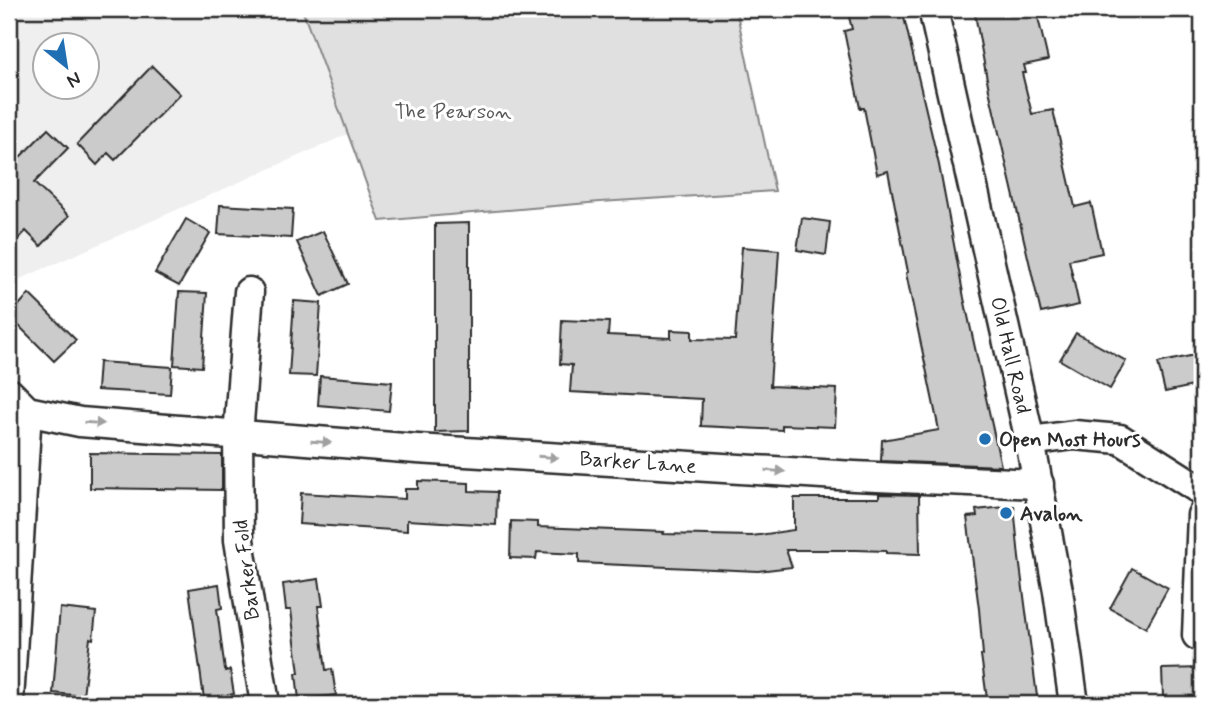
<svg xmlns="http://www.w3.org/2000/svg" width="1211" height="713" font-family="Mynerve,sans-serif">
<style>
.built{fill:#efefef;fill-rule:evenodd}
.green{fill:#e0e0e0;stroke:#868686;stroke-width:2}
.building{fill:#cbcbcb;stroke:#2b2b2b;stroke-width:2}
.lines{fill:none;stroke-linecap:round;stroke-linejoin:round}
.minor-casing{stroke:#2b2b2b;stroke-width:33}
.minor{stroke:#fff;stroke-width:28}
.oneway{fill:#a0a0a0}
.poi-dot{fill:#1f6fb2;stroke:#fff;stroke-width:2.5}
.labels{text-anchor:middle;stroke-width:6;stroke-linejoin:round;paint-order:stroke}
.park-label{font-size:21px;fill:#585858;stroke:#fff}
.street-label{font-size:21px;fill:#2b2b2b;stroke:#fff}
.poi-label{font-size:21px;font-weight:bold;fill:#2b2b2b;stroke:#fff;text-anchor:start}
</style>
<rect width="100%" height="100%" fill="#fff"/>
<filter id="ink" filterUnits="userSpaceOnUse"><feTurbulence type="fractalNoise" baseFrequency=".0143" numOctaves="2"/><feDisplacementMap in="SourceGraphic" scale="14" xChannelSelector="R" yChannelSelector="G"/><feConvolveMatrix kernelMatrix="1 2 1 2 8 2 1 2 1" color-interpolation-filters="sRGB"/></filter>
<g filter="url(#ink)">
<!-- built -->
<path class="built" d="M9 9H302L348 134 9 284ZM46 46H88V88H46Z"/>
<!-- green -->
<polygon class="green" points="302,9 736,9 775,191 600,202 380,221"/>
<!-- building -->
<g class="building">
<polygon points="847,9 902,9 939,165 964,298 1001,466 881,461 882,440 939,430 906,273 908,272 888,171 877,174 864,108 860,108 844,31 852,29"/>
<polygon points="974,9 1036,9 1048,60 1024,65 1026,73 1022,73 1032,114 1053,110 1075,207 1091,203 1102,253 1069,260 1079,305 1041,313 989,90"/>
<polygon points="152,66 180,94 115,160 108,153 97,165 77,144"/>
<polygon points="48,129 68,148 34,183 69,216 41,246 26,231 9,249 9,158 14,163"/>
<polygon points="220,205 293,209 291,238 218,234"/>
<polygon points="802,218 830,222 826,255 797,250"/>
<polygon points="186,219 210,233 179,286 155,273"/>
<polygon points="469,223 469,431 435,432 435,224"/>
<polygon points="323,231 348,284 322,296 297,242"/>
<polygon points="742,247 779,250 770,386 837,389 835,427 782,425 782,430 701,426 702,399 570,392 572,365 560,364 562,320 609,322 608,335 671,338 671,330 692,331 692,339 735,340"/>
<polygon points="179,292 207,293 202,367 174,365"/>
<polygon points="29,294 76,340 54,361 9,316"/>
<polygon points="294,301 321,303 316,376 289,375"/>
<polygon points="1076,333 1126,361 1110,389 1060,360"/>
<polygon points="1199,354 1202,384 1165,392 1158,363"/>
<polygon points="99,362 172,367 170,394 97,390"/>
<polygon points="320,376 392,382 389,411 318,405"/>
<polygon points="90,453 222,455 222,490 90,488"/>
<polygon points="418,481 469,483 469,491 497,492 496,525 407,520 407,531 299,524 301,493 405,499 405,489 418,489"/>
<polygon points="879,494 919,495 920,554 886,553 886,551 856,550 786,550 792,567 758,571 579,563 579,554 537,552 536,559 510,558 511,521 538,522 538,527 664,532 663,534 752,536 794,530 794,498 879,498"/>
<polygon points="1014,506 1019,558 1038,704 1003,704 1002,697 987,699 981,655 983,655 979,609 967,517 977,516 976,510"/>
<polygon points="1132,568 1168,588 1146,628 1110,608"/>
<polygon points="319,579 323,606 318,606 326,670 332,669 336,695 299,700 296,673 299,673 291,610 286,610 283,584"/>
<polygon points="219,584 222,608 217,609 225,671 230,670 234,694 204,699 189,589"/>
<polygon points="60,608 96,612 93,639 90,638 83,696 53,693"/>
<polygon points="1202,668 1202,696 1163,697 1162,669"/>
</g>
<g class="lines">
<!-- minor casing -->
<g class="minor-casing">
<g id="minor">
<polyline points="933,9 1030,441 1058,591 1074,704"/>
<polyline points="249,292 238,436 239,540 265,704"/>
<polyline points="9,393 27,411 80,422 417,449 854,476 1039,484"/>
<polyline points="1030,441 1074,435 1120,439 1202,491"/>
<polyline points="1197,635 1202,515"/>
<polyline points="9,701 27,411"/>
</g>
</g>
<!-- minor -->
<use href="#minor" class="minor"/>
</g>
<!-- one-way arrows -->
<defs><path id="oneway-solid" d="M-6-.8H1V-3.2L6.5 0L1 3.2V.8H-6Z" transform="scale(1.75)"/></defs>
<g class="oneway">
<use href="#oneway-solid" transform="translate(94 423) rotate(4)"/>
<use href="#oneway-solid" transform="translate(321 442) rotate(4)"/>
<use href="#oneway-solid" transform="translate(548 457) rotate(4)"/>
<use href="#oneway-solid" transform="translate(775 471) rotate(4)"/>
</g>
</g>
<!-- markers -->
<g class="poi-dot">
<circle cx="985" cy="439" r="7"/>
<circle cx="1006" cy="513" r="7"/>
</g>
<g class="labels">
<!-- park labels -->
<g class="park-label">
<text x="453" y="118">The Pearson</text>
</g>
<!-- street labels -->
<g class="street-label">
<text transform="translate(1011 355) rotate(77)" y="7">Old Hall Road</text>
<text transform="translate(638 462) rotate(4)" y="7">Barker Lane</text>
<text transform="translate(246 570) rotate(-97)" y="7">Barker Fold</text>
</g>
<!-- poi labels -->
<g class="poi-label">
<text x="999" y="446">Open Most Hours</text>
<text x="1020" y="520">Avalon</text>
</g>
</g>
<!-- margin -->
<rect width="1211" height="713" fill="none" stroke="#fff" stroke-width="35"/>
<rect x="18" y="18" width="1176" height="678" fill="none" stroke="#2b2b2b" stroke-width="2.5" filter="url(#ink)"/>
<!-- north arrow -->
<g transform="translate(66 66) rotate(150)"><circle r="33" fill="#ffffff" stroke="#aaaaaa" stroke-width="2"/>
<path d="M0-5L12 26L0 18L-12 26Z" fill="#1f6fb2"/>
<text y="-10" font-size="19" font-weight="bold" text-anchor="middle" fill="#2b2b2b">N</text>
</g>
</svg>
